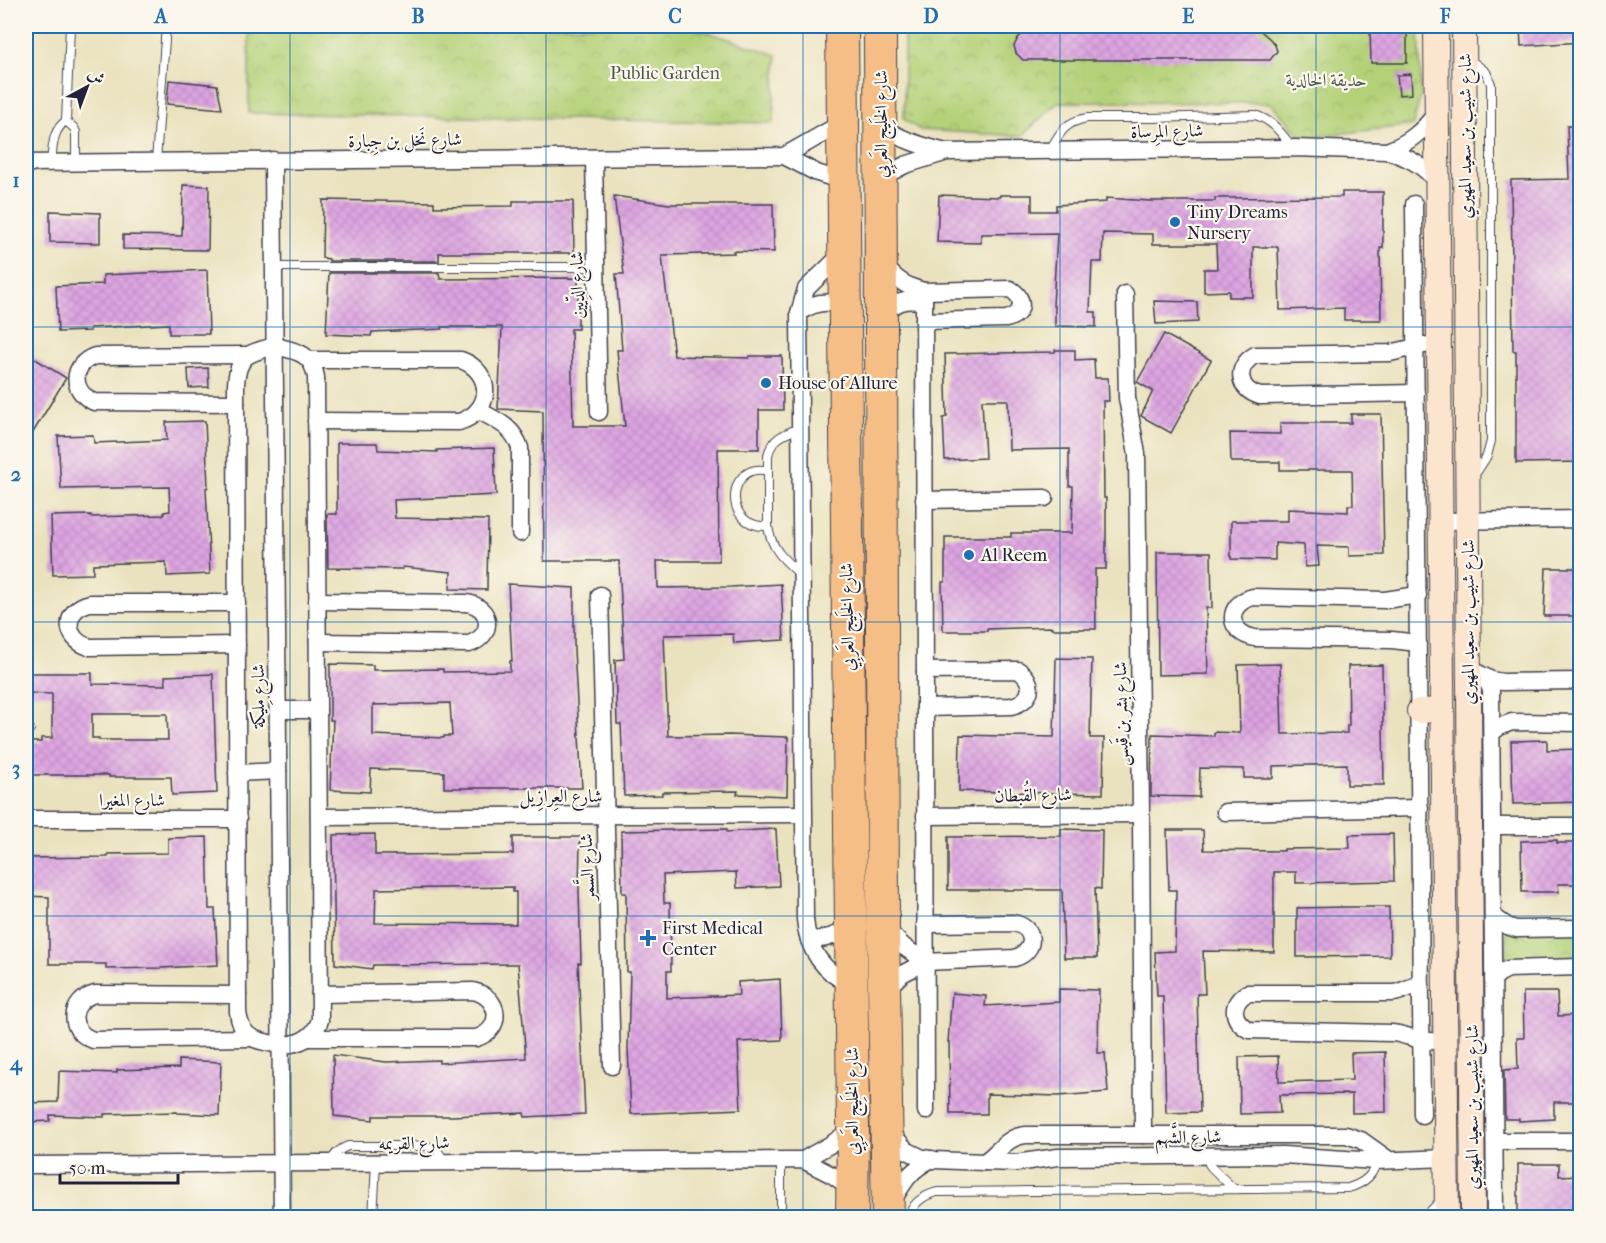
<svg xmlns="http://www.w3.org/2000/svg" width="1606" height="1243" font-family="'IM FELL French Canon',Amiri,serif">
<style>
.park{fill:url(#park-crowns);stroke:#6b7a5a;stroke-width:1.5}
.building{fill:url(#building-cross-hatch);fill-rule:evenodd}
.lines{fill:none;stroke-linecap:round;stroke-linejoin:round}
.lane-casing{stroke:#403f4f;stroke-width:10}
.street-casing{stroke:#403f4f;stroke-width:19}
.secondary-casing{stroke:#403f4f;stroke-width:26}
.highway-casing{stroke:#403f4f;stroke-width:34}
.lane{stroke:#fff;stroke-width:8}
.street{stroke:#fff;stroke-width:16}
.secondary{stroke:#fbe5cf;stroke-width:24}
.highway{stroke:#f6be87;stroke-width:32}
.grid{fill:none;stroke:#1f6fb2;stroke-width:1.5;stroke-opacity:0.55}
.poi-dot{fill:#1f6fb2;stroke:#fbf7ec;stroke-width:2}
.labels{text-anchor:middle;stroke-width:4.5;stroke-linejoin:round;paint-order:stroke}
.park-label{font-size:18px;fill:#4e574d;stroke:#fbf7ec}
.street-label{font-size:18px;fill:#22223b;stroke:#fbf7ec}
.poi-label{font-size:18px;fill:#22223b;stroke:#fbf7ec;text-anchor:start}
.neatline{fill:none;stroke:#1f6fb2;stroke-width:2}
.grid-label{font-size:20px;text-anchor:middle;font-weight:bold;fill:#1f6fb2}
</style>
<defs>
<pattern id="park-crowns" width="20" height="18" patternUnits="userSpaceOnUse" patternTransform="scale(1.5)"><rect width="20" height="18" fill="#b4d178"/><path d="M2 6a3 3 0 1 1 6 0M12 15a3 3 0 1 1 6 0" fill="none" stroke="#9ab369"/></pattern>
<pattern id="building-cross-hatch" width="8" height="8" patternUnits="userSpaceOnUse" patternTransform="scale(1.5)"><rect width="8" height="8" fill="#dda4e1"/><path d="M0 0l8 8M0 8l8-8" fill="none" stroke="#bd8dc2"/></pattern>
</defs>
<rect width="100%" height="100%" fill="#fbf7ec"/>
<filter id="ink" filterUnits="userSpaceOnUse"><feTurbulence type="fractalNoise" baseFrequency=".0167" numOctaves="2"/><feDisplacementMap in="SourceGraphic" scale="12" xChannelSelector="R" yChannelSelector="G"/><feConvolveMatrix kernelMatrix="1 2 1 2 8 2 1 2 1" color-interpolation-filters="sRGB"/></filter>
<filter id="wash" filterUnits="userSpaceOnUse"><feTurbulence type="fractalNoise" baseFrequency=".008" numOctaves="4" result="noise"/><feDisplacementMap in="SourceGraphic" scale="24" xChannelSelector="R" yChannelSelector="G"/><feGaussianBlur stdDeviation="1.35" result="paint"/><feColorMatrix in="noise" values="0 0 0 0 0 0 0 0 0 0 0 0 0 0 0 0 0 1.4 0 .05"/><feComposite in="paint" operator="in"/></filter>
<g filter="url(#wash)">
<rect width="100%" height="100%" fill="#eae2be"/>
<!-- park -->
<g class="park">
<polygon points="249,26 689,26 777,55 773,123 249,113"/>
<polygon points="904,26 1419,26 1421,94 1413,125 1302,138 1271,103 1058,102 1022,136 920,130 904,119"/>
<polygon points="1580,930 1580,960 1506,960 1506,931"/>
</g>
<g id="blocks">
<!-- building -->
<g class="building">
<polygon points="1031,26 1255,26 1270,39 1275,45 1277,51 1270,60 1023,60 1016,53 1014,46 1018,38"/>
<polygon points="1554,26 1581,26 1581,42 1521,46 1520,27"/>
<polygon points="1407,29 1407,63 1371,63 1370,30"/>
<polygon points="1411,74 1412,94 1399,95 1397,75"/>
<polygon points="169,80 217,85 222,109 167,104"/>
<polygon points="1567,126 1581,126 1581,462 1516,463 1516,351 1513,351 1511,180 1569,179"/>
<polygon points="183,185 209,186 208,250 123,249 123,235 182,236"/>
<polygon points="1342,192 1383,192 1383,248 1380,248 1381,320 1344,320 1344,308 1280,310 1278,247 1253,247 1253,297 1229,297 1229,291 1204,292 1204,269 1217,269 1216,244 1153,244 1153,234 1103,233 1102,262 1092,262 1090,312 1096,312 1096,327 1055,326 1055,306 1053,306 1057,233 981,234 981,243 937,242 939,195 1000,197 1000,195 1032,195 1032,211 1056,211 1056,205 1106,202 1106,198 1150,201 1215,201 1215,198 1342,197"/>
<polygon points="614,196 669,204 773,204 774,252 733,251 734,253 668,255 668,256 662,256 674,356 749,358 749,356 782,356 783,410 759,410 759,449 718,449 719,561 657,561 658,588 731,587 781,584 784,640 734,643 733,634 664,635 668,736 729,735 788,737 787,796 737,794 738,791 662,792 662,795 624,796 621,724 617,724 615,660 624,659 619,561 544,561 543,411 498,409 502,327 442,327 442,329 372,332 371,336 326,334 329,273 439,273 440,279 578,278 578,329 571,329 573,426 625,426 617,350 622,350 616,274 624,274"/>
<polygon points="323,200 434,202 434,207 513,206 513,201 573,201 574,253 439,253 439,261 329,261 329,259 322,258"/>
<polygon points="50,211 100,213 100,243 50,242"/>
<polygon points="207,270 209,334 169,334 169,324 90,328 90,331 58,332 56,286 103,284 103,275"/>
<polygon points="1154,301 1197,302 1198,322 1156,324"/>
<polygon points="1164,334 1211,360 1171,433 1141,416 1153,391 1137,382"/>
<polygon points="1055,350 1075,350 1075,360 1094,359 1095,378 1108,378 1109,401 1103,401 1104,498 1106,498 1106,569 1095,569 1096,629 1052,629 1052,627 987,629 987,631 943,631 942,582 945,582 945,537 1011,537 1011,533 1072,533 1073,486 1069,486 1069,449 1009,450 1008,400 982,400 985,458 945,460 943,418 947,417 945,354 1055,352"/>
<polygon points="26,353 66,378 26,444"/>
<polygon points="208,368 209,387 189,388 188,369"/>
<polygon points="1351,414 1381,414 1384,555 1349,556 1349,547 1317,546 1319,566 1305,567 1304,545 1275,543 1275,560 1231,559 1231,521 1288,521 1288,509 1348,512 1348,505 1353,505 1352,470 1280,470 1280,462 1231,462 1230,433 1280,434 1280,423 1351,423"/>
<polygon points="205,421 208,487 206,488 210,574 167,576 166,562 93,564 93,574 53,575 51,516 91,515 91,517 164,515 164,512 170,511 169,487 61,489 58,436 93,435 94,443 167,440 166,422"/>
<polygon points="337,443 377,443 378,450 437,452 437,450 494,448 496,495 394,500 395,518 488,520 487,590 450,589 451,572 403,567 403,569 328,568 327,514 337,514"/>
<polygon points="1157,552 1211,552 1212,608 1206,608 1208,674 1158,675"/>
<polygon points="1546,568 1581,568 1581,616 1544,616"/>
<path d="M508 584 574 588V650L582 788H444V772L371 769 370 792 330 790 333 720H330V664L373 665V670L443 669V672L510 671V661H512ZM450 703 452 736H444V738L373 735V705Z"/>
<polygon points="1056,658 1092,659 1090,738 1104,738 1103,794 959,791 960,735 1054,737"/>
<polygon points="1280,664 1282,734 1347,733 1347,726 1349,726 1348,666 1382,665 1384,785 1347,785 1347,764 1273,766 1273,778 1244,778 1244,769 1200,768 1199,797 1151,796 1152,734 1214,736 1214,732 1240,733 1238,665"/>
<path d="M26 673H92V684L166 685 165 676 213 674 217 793 172 795 171 777H109V775H26V742H41V738H52V694L26 693ZM92 714H167L168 740H99V738H92Z"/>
<polygon points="1547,740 1547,750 1581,749 1581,802 1513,804 1511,741"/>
<polygon points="727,829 727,832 776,829 779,886 737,888 736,872 663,875 664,903 670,903 671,971 667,971 667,998 739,995 738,982 780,979 782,1040 738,1042 741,1109 631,1114 628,1048 630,972 627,972 626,893 622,893 621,831"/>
<polygon points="1061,829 1102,830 1101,889 1095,888 1097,958 1064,958 1062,890 948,890 948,837 1061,836"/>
<polygon points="1167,830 1203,830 1204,850 1284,851 1284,849 1350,848 1349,835 1393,834 1394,881 1296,883 1296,872 1274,872 1274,952 1203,951 1205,994 1197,994 1200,1112 1166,1113 1163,996 1157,996 1155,952 1175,951 1176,890 1169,890"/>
<path d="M375 834V855L513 854V837H580L579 892 581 963H578L585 1114 525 1117 524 1113 452 1116H373V1120L334 1116 333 1055 386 1062 439 1060V1063L526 1058 518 964 373 965 372 969 335 964 333 835ZM513 887V892H516V924L375 923 376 889Z"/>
<polygon points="207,837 209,909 215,909 218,965 161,968 106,969 106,964 49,964 49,897 26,896 26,858 108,857 108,854 168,853 168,838"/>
<polygon points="1557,840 1557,843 1581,843 1581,884 1558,884 1559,892 1522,892 1521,841"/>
<polygon points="1345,907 1389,907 1390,956 1297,957 1297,908"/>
<polygon points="1059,989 1099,990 1098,1053 1105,1053 1108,1092 1058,1096 987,1094 987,1114 950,1114 949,1042 948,1042 952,993 986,996 985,1006 1059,1002"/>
<polygon points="1523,992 1557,992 1558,1016 1581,1015 1581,1102 1554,1102 1554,1119 1519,1121 1519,1119 1505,1119 1504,1070 1518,1069 1517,1038 1524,1038"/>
<polygon points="1385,1052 1386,1112 1352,1113 1352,1094 1279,1095 1280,1113 1240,1114 1239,1057 1278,1056 1279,1082 1352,1080 1351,1053"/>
<polygon points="179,1060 221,1062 219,1115 177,1113 177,1112 104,1114 104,1117 50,1115 50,1121 29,1122 28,1103 58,1102 59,1071 117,1073 117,1070 179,1068"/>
<polygon points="1518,1164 1559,1164 1559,1176 1581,1175 1581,1218 1518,1218"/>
</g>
</g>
</g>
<g filter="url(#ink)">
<use href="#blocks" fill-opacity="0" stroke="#403f4f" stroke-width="1.5"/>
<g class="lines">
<!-- lane casing -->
<g class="lane-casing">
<g id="lane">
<polyline points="1469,59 1486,72 1491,84 1491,441 1487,456 1474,476"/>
<polyline points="66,121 70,26"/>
<polyline points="66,121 74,128 76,132 76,162"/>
<path d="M1050 150C1060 132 1065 122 1087 118H1152L1255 115C1274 121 1281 133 1293 148"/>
<polyline points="156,161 166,26"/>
<path d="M51 162C53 148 52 130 66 121"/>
<polyline points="274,267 596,267"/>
<path d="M800 428C784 434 772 438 768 455V526C771 549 784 560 801 575"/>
<path d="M768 526C721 529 727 460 768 471"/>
<polyline points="26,729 30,729"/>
<polyline points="1208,1156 1209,1164 1212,1168 1234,1189"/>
<polyline points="781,1160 781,1218"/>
<path d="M330 1163C334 1154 339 1149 348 1146H428L437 1150 445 1162"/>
<polyline points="373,1218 376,1163"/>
<path d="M908 1218C913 1203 922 1196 937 1192L1348 1188C1362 1184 1374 1176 1376 1161"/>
<polyline points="1424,1218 1441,1200"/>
</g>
</g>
<!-- street casing -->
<g class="street-casing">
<g id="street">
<path d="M881 126C901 140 922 146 946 152"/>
<path d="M1387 151C1409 143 1423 131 1437 112"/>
<polyline points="784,156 817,173 842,181"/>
<polyline points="594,158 599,412"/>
<polyline points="273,160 282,1218"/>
<polyline points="26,163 784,156 842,123"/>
<path d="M880 178 905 165 947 152 1294 148 1387 151C1408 157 1423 165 1437 182"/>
<polyline points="1414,204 1422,1115"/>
<path d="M844 252 806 289 799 313 805 919C807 949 824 973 851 985"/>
<path d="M884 263C893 279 906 287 924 291L1010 289C1026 298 1024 315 1006 319L924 321"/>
<polyline points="924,291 926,1111"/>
<polyline points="1125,294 1127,398 1137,454 1141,814 1143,1135"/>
<path d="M799 313C813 302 828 300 844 306"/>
<path d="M881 317C894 302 904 298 924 302"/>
<path d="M275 346C295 351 312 352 316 377L320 1020C313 1042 290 1048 269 1043 261 1041 253 1040 247 1034 241 1028 239 1021 238 1012L236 384C238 354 249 353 275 346Z"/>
<path d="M310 360H461C494 372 493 412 459 422L316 421"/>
<path d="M1416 393 1260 396C1238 390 1234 367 1255 355L1390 353 1424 345"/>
<path d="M236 403 94 402C71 392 70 365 95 356L247 355"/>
<path d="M478 410C497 421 513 426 520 448V533"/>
<polyline points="924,500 1045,498"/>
<polyline points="1440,521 1580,519"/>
<polyline points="600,595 612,1066"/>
<path d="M1418 595 1385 600 1253 597C1225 604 1227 633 1255 638L1392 640 1418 643"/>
<path d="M317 601 466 603C492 606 495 636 469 644L318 642"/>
<path d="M237 603H90C63 609 63 639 89 647L237 645"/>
<polyline points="1469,666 1487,680 1491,690 1495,1218"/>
<path d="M925 671 1018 670C1036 682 1033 701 1011 706L925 708"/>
<polyline points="1482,675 1491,680 1503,682 1580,681"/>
<polyline points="278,710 318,710"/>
<polyline points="1492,732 1501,726 1512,722 1580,723"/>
<polyline points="237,773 278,771"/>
<polyline points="1225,812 1420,808"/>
<polyline points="925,816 1141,814"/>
<polyline points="319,817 803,814"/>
<polyline points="26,819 238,819"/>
<polyline points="1492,826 1580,826"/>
<polyline points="1493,916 1507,926 1516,929 1580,928"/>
<polyline points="885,928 903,946 925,962"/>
<path d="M809 940C825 940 837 936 850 927"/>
<polyline points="1493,979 1500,973 1508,969 1580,967"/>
<path d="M1421 985C1411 985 1403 992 1393 993H1247C1230 1004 1231 1020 1249 1030L1392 1033C1405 1034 1417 1041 1431 1041"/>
<path d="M885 990 902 974 925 962 1015 958C1037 951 1036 927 1013 923L925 924"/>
<path d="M238 995 95 994C69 1001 67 1031 93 1040L251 1038"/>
<path d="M308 1038H476C504 1030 501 997 473 991L320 994"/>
<polyline points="889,1130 906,1150 920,1157 934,1160 984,1162 1015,1163 1058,1157 1283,1155 1376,1161 1446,1158"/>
<polyline points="1495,1141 1580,1141"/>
<polyline points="803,1160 833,1143 853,1128"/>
<path d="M984 1162C998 1153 1007 1136 1026 1135H1346L1361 1140 1389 1160"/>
<polyline points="26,1165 803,1160 834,1176 853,1190"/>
<path d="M892 1202C905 1180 909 1171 932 1159"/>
</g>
</g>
<!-- secondary casing -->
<g class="secondary-casing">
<g id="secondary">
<polyline points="1436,26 1447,1218"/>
<polyline points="1464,26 1473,1218"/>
<polyline points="1419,711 1442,710"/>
</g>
</g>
<!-- highway casing -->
<g class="highway-casing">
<g id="highway">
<polyline points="842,26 853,1128 852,1218"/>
<polyline points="880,26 883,926 888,1218"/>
</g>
</g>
<!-- lane -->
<use href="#lane" class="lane"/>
<!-- street -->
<use href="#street" class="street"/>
<!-- secondary -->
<use href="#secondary" class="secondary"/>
<!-- highway -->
<use href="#highway" class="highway"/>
</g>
</g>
<!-- grid -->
<path class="grid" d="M290 26V1218M546 26V1218M803 26V1218M1060 26V1218M1316 26V1218M26 327H1580M26 622H1580M26 916H1580"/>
<!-- markers -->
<g class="poi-dot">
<circle cx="1175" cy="222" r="6"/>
<circle cx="766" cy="383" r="6"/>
<circle cx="969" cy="555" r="6"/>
<path d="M645 929h6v6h6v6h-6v6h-6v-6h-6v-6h6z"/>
</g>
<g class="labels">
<!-- park labels -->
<g class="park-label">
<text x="665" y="79">Public Garden</text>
<text x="1326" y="86">حديقة الخالدية</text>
</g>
<!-- street labels -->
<g class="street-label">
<text transform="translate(881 124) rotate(-90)" y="6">شارع الخَلِيج العَربِي</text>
<text transform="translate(1167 131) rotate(-1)" y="6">شارع المِرساة</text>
<text transform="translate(1465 136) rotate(-90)" y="6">شارع شبيب بن سعيد المهيري</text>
<text transform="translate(405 140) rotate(-1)" y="6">شارع نَخل بن جِبارة</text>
<text transform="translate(577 285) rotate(-91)" y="6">شارع الدِّيين</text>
<text transform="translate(847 617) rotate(-91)" y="6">شارع الخَلِيج العَربِي</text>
<text transform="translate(1468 622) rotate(-90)" y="6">شارع شبيب بن سعيد المهيري</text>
<text transform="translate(258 696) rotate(-90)" y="6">شارع مِليكة</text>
<text transform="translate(1121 714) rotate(-91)" y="6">شارع بِشر بن قَيس</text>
<text transform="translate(1033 795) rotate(-1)" y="6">شارع القُبطان</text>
<text x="561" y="802">شارع العِرازِيل</text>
<text x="132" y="806">شارع المغيرا</text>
<text transform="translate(587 867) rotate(-92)" y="6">شارع السَّمر</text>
<text transform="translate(852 1101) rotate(-90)" y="6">شارع الخَلِيج العَربِي</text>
<text transform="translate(1472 1107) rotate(-90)" y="6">شارع شبيب بن سعيد المهيري</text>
<text transform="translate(1188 1137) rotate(-1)" y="6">شارع الشَّهم</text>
<text transform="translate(414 1143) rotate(-1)" y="6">شارع القريمه</text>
</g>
<!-- poi labels -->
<g class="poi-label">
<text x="1187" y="218">Tiny Dreams<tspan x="1187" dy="21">Nursery</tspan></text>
<text x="778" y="389">House of Allure</text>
<text x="981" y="561">Al Reem</text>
<text x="662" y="934">First Medical<tspan x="662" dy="21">Center</tspan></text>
</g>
</g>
<!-- margin -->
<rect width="1606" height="1243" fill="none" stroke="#fbf7ec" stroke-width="66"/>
<!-- north arrow -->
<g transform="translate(87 87) rotate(41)" stroke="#fbf7ec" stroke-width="4.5" paint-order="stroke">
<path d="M0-4.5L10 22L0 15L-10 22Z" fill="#22223b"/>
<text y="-9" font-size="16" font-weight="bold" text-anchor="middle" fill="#22223b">ش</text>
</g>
<!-- scale -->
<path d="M60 1174v9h118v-9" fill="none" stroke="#22223b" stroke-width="3"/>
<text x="69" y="1174" font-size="18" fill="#22223b" stroke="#fbf7ec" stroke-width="4.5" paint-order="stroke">50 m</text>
<rect x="33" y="33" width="1540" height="1177" class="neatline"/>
<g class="grid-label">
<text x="161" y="23">A</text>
<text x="418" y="23">B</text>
<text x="675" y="23">C</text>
<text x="931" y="23">D</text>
<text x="1188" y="23">E</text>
<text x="1445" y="23">F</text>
<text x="16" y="187">1</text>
<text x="16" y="481">2</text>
<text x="16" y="775">3</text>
<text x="16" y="1070">4</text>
</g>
</svg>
